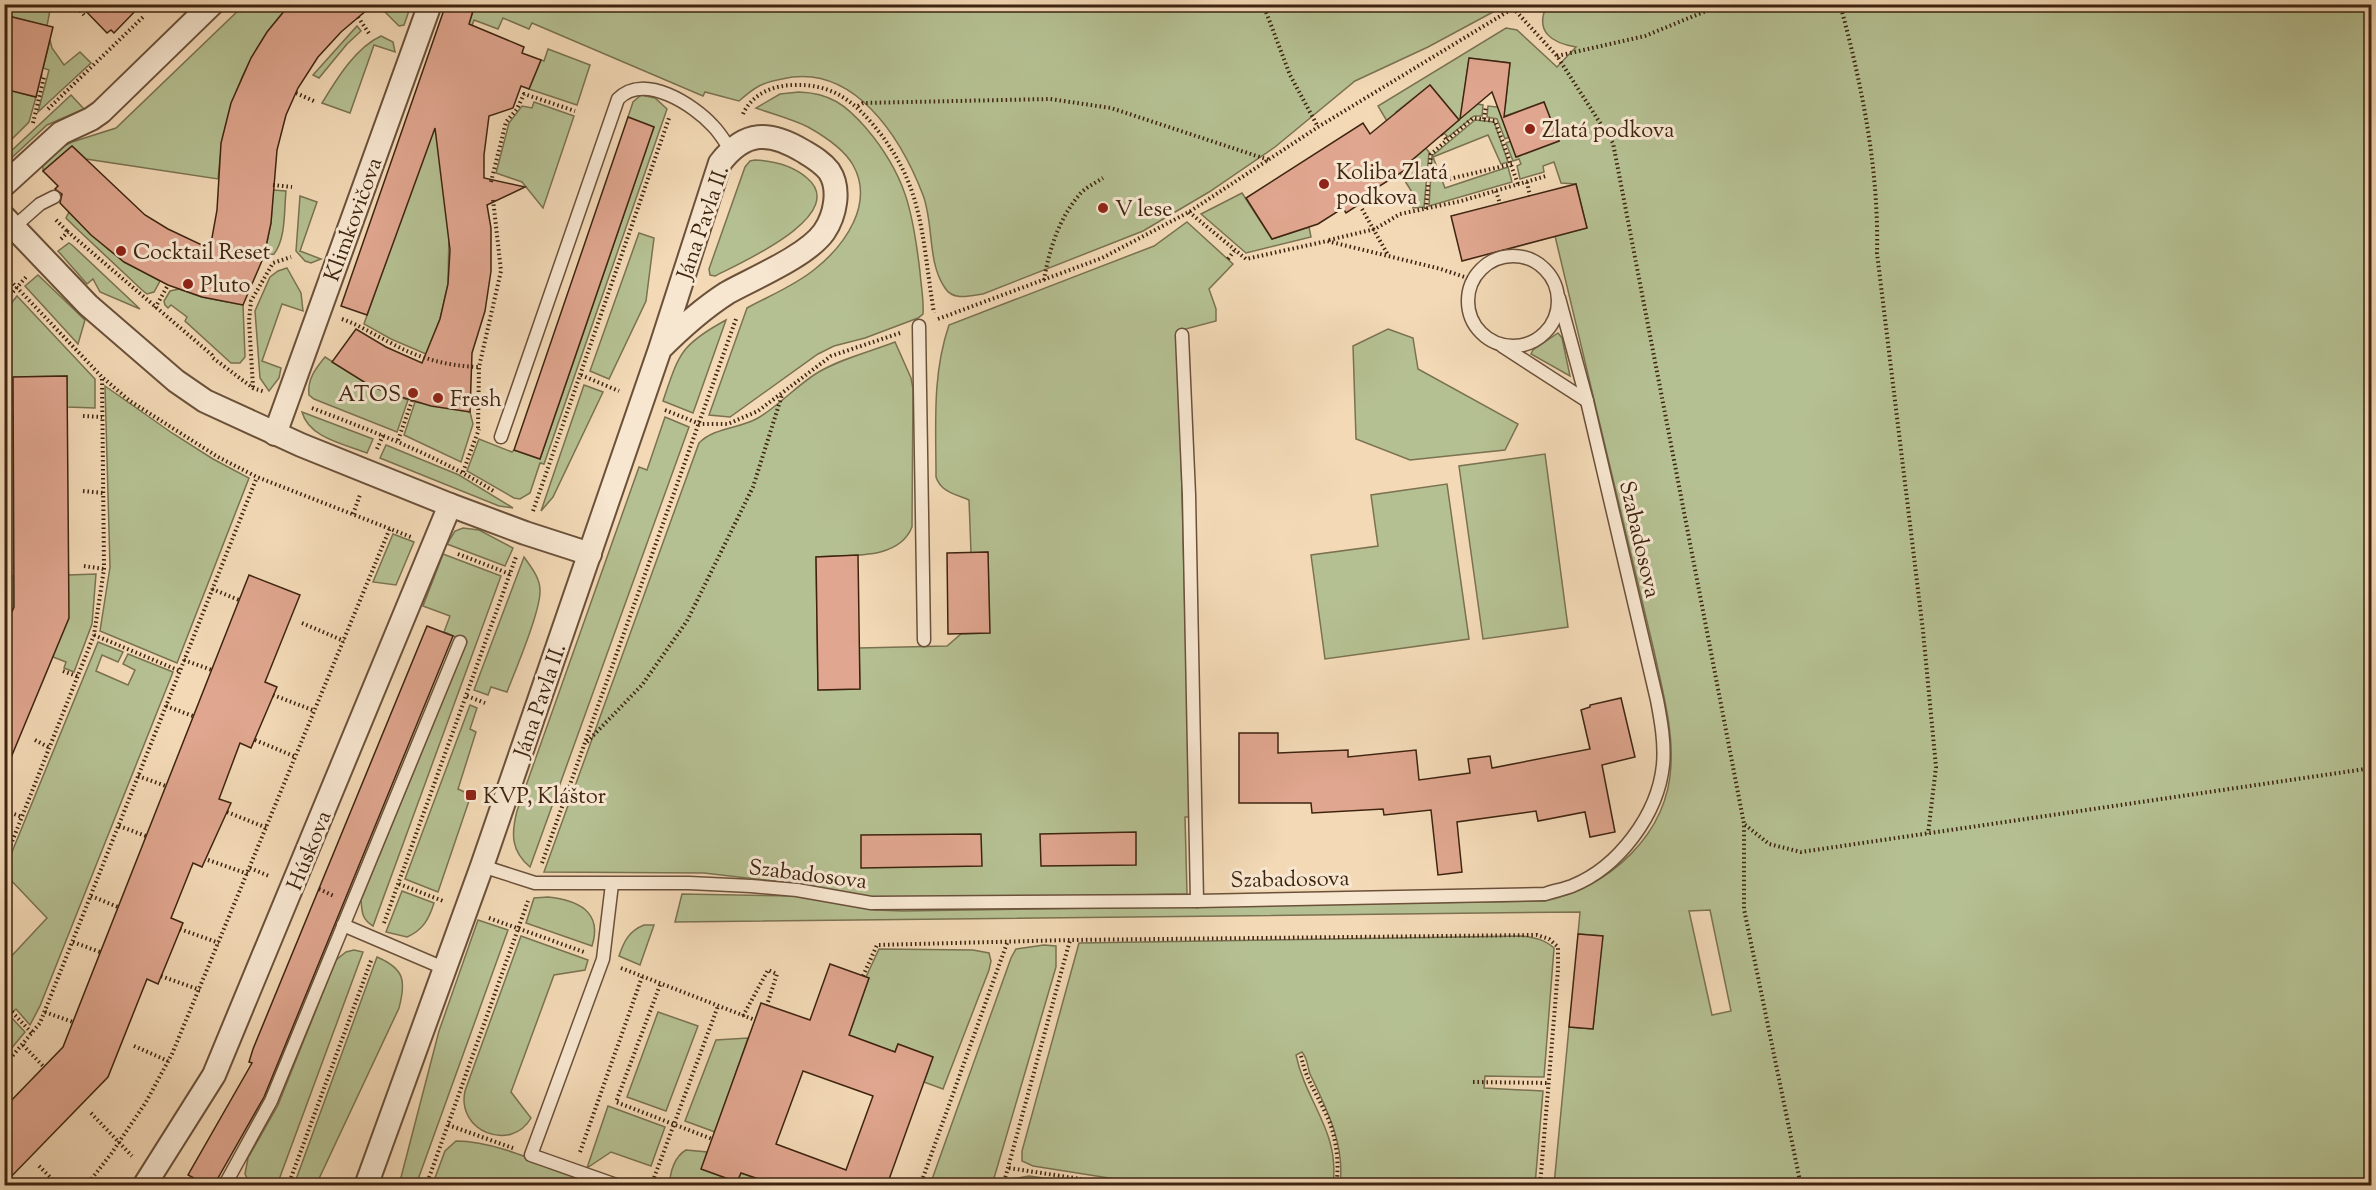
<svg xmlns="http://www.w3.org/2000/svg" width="2376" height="1190" font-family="'Sorts Mill Goudy',serif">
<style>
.green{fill:#b5c092;stroke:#7a7251;stroke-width:1.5;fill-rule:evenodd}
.building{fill:#e0a68f;stroke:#3e2410;stroke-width:1.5;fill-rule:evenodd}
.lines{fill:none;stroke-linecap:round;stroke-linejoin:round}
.lane-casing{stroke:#6b513a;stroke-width:15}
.street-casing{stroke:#6b513a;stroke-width:26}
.path{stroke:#3e2410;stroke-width:4;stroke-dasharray:1.5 3;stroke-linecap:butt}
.lane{stroke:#f7e6d0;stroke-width:12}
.street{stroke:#f7e6d0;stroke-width:22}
.poi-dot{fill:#8f2418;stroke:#f7e6d0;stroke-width:2}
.labels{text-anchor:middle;stroke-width:6;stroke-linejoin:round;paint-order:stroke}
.poi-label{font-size:22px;fill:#3e2410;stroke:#f7e6d0;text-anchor:start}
.street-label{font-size:22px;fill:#3e2410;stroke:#f7e6d0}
</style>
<rect width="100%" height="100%" fill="#f3d9b6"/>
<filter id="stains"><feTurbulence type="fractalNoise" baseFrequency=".00333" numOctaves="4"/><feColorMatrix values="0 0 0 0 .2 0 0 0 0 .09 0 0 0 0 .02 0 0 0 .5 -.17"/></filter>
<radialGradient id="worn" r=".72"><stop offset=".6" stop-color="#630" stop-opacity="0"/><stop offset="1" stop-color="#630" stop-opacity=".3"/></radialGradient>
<!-- green -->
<g class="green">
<polygon points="4,5 51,5 47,26 5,15"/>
<path d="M244 5H290C244 53 223 113 218 179L86 159 72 146 43 171V166L62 147 72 142 116 128Z"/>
<polygon points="378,5 411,5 404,25 399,26"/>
<path d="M464 5H1506L1428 47 1355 81 1275 147 1209 192 1143 231 983 294C970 296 953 301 945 288 927 262 934 224 923 195 901 138 854 62 782 79 761 83 755 87 739 101L705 92 703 96 532 23 529 29 503 18 498 29 474 20 470 31 449 232 448 284 440 319 426 354 391 339 364 324 474 9Z"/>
<path d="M1547 5H2371V1185H1554L1569 1027 1593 1029 1602 936 1578 934 1580 912 675 922 682 894 795 896 875 910 903 911 1545 901C1610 887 1668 834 1671 765 1673 727 1662 689 1654 651L1555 236 1587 228 1576 184 1561 183 1554 162 1543 166 1544 172 1520 179 1517 166 1521 164 1519 159 1513 161 1506 143 1511 141 1517 157 1559 141 1544 102 1502 117 1509 137 1505 139 1497 119 1487 117 1488 106 1505 108 1510 63 1469 58 1463 102 1483 105 1482 116H1474L1448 137 1444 133 1459 120 1430 85 1396 112 1429 152 1424 207 1413 208 1415 197 1400 173 1413 165 1378 106 1506 28 1517 30 1557 67 1576 47C1552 43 1534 32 1547 5ZM1710 910 1731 1011 1712 1015 1689 911Z"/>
<polygon points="357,26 361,31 347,44 319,78 313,75"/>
<path d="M381 36 393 42 395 52 374 45 350 113 322 103C336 80 355 48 381 36Z"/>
<polygon points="50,40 52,48 64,65 80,52 91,63 38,112 49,70 43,68"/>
<polygon points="548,49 590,65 577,105 529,89 541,60 544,61"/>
<polygon points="5,89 36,97 29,122 5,146"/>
<path d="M799 92C830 93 846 105 866 128 906 175 913 212 920 272 921 286 924 300 923 314L918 318 865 338 834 346 818 354 730 417 709 415 747 308C769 296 796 285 815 269 844 246 875 204 853 165 844 149 824 136 808 127 792 119 772 114 756 108L780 94Z"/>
<polygon points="71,95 84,109 47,125 6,163 8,154"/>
<polygon points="641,95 655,98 667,109 544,464 540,463 530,493 520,499 514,498 467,471 479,439 512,452 514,450 540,459 654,127 628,117 633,102"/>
<polygon points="534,102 574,116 543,208 522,182 496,173 509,123 522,106 532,108"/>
<polygon points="1475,120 1494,122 1508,162 1501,164 1488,135 1433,157 1445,188 1508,167 1512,182 1429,206 1432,156"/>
<path d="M755 160C774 161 792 165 807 178 851 215 738 264 715 276L710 275 709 269 745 167 750 161Z"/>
<path d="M273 190 286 191C284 210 286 239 274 254L264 256 271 223Z"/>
<polygon points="1242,193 1272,239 1309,227 1311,237 1246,253 1201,214"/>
<polygon points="300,196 317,202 300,251 321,259 311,263 305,261 296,251"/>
<polygon points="69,212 109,250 160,281 154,292 147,294 142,290 75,227 66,218"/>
<path d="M1187 222 1233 264 1209 289 1216 309V321L1178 331 1190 817H1185L1187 894 928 898 862 897 791 883 704 873 544 872 699 443C715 427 739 429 758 418 780 405 796 386 817 373 840 359 869 352 895 342L911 378 913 389 912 527C898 562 846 554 816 557L818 690 860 689 859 648 947 646 961 634 989 633 988 552 971 553 969 500C955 494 941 492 936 477 936 424 932 375 949 325L1154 246Z"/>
<polygon points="639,233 654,238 646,301 609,379 590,371"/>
<polygon points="69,243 72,245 140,309 100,292 93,279 87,284 58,251"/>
<polygon points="287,268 301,293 303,311 282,304 262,361 281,368 279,378 269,391 260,378 255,311 270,277 278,271"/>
<polygon points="38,275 85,320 78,344 25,286"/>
<polygon points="179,289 202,297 243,305 245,357 240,363 231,363 185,321 187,317 171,305 168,308 165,305 164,301 170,291"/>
<polygon points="17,296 95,379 95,408 67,407 67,376 14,377 14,403 6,404 5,411 5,311"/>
<path d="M726 320 693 413 663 401C679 354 680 345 726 320Z"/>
<polygon points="1388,329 1413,338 1418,369 1518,424 1505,450 1410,460 1356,439 1353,346"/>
<polygon points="1558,333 1562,338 1570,376 1531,354 1533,350"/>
<path d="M325 357 369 385 408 400 397 432 314 399 309 395C307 379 316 368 325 357Z"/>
<polygon points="584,385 603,392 553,497 541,511"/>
<polygon points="105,386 172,433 213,459 249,478 177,663 100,631 110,567"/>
<polygon points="415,402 470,412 473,424 461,462 404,435"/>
<path d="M302 412 373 439 367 453C344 444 309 438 302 412Z"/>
<path d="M665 417 689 427 530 867C511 851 511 834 517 811L639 467 647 470Z"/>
<polygon points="386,445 459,475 513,508 499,506 380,458"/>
<polygon points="1545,454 1568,627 1483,639 1459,466"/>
<polygon points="1447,484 1469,639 1325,659 1311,555 1378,546 1371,495"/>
<polygon points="463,528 479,530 513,548 505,566 447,544 455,531"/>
<polygon points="393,534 414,542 396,585 373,582"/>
<path d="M443 554 501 576 373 926C362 919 362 913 361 900L467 642 444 632 450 616 423 606Z"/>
<path d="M524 557C531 567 540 578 540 590 541 610 515 671 507 692L491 687 488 695 474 690Z"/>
<polygon points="5,572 7,572 7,576 14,576 14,607 5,630"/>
<polygon points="96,574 92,624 74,672 64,668 66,662 53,657 68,575"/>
<polygon points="98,642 123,652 118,662 102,655 96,671 128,685 135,670 123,664 128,654 173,672 40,1006 30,1025 16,1009 9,1015 25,1032 5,1056 5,963 47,918 5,874 5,869"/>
<polygon points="470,705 477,708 470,729 476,732 458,789 471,795 438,892 405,879"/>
<path d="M402 891 434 903C429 919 423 930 407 937L386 932Z"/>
<path d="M548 897C577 900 603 911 592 946L526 923 534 898Z"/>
<polygon points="478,920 508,930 416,1185 399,1185 439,1031"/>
<path d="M644 925H654L640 965 619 956C624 941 629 931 644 925Z"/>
<path d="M521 936 588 960 585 970 554 975 511 1092 531 1118C511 1153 456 1131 465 1091Z"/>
<path d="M1522 936C1535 938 1544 939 1554 948L1544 1077 1485 1076 1484 1088 1543 1091 1535 1185H1340C1345 1144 1327 1110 1310 1074 1307 1066 1308 1059 1302 1052L1296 1055C1306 1103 1340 1131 1333 1185H1153L1033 1166 1022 1161V1151L1079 943Z"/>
<polygon points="1044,945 1056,946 1056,967 992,1185 930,1185 1011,958 1016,949"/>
<polygon points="879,949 973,950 989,953 991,961 989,970 943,1089 924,1082 933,1057 898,1044 895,1052 849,1035 869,978 866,977"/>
<polygon points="354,950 363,952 277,1185 246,1185 249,1182 245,1174 248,1158 278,1105 336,960 346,952"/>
<path d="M377 957C405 969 406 981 399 1008L316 1185H294Z"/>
<polygon points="658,1012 698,1026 666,1111 627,1097"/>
<polygon points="748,1038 715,1132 685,1121 716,1040"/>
<polygon points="608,1106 665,1127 651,1166 611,1152 587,1168"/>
<path d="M456 1141C497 1141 544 1165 582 1179L580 1186H432L445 1151Z"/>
<path d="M686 1150 707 1152 702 1169 737 1182 741 1173 762 1180 760 1185 670 1186C669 1173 675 1156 686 1150Z"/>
<polygon points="1029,1176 1095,1185 1006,1185 1011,1179"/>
</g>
<!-- building -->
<g class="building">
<polygon points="79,4 142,4 114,33 111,30 107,33"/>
<polygon points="290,4 374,4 341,32 318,57 298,88 286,115 277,150 271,223 264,256 243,305 202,297 168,285 124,262 91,235 60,203 62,194 55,189 58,186 43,171 72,146 145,215 168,229 210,249 217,210 221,143 231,103 251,58 267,32"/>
<polygon points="446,4 475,4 469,24 524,47 522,53 541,60 529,89 521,86 513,108 489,116 484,155 484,178 525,187 487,205 491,228 491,271 485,311 472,353 470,412 431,406 388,393 369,385 332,362 356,329 386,347 422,363 440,319 448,284 450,250 435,128 367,315 341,306"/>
<polygon points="4,15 53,27 36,97 4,89"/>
<polygon points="1469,58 1510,63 1504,117 1544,102 1559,141 1516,157 1492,92 1460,119"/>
<polygon points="1430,85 1459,120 1411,161 1413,165 1370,192 1372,196 1346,213 1343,208 1318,224 1272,239 1246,198 1363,123 1370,134"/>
<polygon points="628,117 654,127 540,459 514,450"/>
<polygon points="1576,184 1587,228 1462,261 1451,216"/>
<polygon points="67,376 69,618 5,772 4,630 14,607 13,377"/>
<polygon points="988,552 990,633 948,634 947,553"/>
<polygon points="858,555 860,689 818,690 816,557"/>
<polygon points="249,575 300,595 265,682 277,687 251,748 240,743 219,799 231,803 202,867 193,863 171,918 183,923 172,950 158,984 147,979 108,1077 4,1184 4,1108 63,1047"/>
<polygon points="427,626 453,636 264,1097 214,1185 207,1185 188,1175 252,1063 249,1062 253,1049"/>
<polygon points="1621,698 1635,757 1602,765 1615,832 1590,837 1585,812 1538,821 1536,811 1457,822 1462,872 1438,875 1431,810 1384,815 1383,809 1312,813 1311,803 1239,803 1239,733 1278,733 1278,753 1348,750 1348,757 1416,750 1419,780 1470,773 1468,759 1490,756 1492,768 1590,749 1581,710 1590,707 1590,705"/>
<polygon points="1136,832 1136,865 1041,866 1040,834"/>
<polygon points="981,834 982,866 861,868 861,835"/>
<polygon points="1578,934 1603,936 1593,1029 1569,1027"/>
<path d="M830 964 869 978 849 1035 895 1052 898 1044 933 1057 887 1185H776L741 1173 737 1182 701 1169 761 1003 810 1020ZM803 1071 873 1096 846 1170 776 1144Z"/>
</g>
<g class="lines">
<!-- lane casing -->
<g class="lane-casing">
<g id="lane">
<polyline points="14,227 40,204 54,197"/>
<circle cx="1513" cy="301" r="45"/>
<polyline points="919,326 924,640"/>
<polyline points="1182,335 1189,495 1197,901"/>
<polyline points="1502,346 1587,401"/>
<path d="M501 437 618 99C644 72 694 105 713 126 720 133 725 142 730 149"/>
<path d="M482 866 535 883H689L751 886 797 890 871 903 1197 901 1545 894C1554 891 1564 889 1572 886 1619 867 1658 814 1663 765 1665 743 1661 721 1657 700L1587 401 1559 298"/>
<polyline points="612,884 603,959 531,1155 619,1186"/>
<polyline points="343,925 446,969"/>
<polyline points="227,1181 271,1101 460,642"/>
</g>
</g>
<!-- street casing -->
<g class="street-casing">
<g id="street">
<polyline points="4,185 61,133 91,119 101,112 212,4"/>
<polyline points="4,217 88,305 176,381 205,401 301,445 450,505 525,533 590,554"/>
<polyline points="275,434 430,4"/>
<polyline points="144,1186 214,1075 450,505"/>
<path d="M366 1186 482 866 660 349 720 163C745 130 770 131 803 151 813 157 822 162 829 171 841 189 835 216 824 232 807 256 754 278 727 293 702 309 681 328 660 349"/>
</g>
</g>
<!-- path -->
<g class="path">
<polyline points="74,4 84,15"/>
<polyline points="1263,4 1290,75 1318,127"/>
<path d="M1840 4C1862 85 1879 170 1877 253L1923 631 1936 767 1928 834"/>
<polyline points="1513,8 1557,56 1613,143 1744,824"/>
<polyline points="358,17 370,35"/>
<polyline points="1557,56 1645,36 1723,4"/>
<polyline points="296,93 316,102"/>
<polyline points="858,106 863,103 1050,99 1111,108 1269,160"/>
<polyline points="48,109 143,17"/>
<path d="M743 114C752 94 773 85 795 85 827 84 849 97 870 121 925 184 921 235 934 313"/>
<polyline points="1484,119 1486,106"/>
<polyline points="33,123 44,77 41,76"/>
<polyline points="1442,134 1447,140"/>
<polyline points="1445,180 1512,164"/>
<polyline points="491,182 506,122 517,109 524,94 575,111"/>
<polyline points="1527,182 1530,196"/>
<polyline points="273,185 292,187"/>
<polyline points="1496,191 1500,204"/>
<polyline points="1362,209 1388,255"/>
<polyline points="1426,209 1431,154 1473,118 1495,121 1518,184"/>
<polyline points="1189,212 1246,259 1327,241 1441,269 1473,280"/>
<polyline points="56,220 68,232"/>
<polyline points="61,239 68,232 212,355 213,358 253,388 265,392"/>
<polyline points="1329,240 1375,229 1400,214 1461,201 1546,176"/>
<polyline points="1228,259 1234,251"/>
<polyline points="4,274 102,377 130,401 218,457 257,477 411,537"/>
<path d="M1044 280C1049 250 1059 218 1080 194 1085 188 1095 183 1103 178"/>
<polyline points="4,302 27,276"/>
<polyline points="155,308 168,285"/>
<path d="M342 319C359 325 373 334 389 342 418 358 446 366 479 367"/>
<polyline points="938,319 1102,258 1189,212 1318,127 1520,4"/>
<polyline points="581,375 619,391"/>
<polyline points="253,387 249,321 251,301 273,263 291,257"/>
<path d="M312 408C377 433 436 455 495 492"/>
<polyline points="665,410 700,424 728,424 758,411 831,356 900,333"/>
<polyline points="83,416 102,417"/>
<polyline points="4,417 14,417"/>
<polyline points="478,428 479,367 501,271 493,199"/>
<polyline points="398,440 412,401"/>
<polyline points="377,449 383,435"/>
<polyline points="463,472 479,429"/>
<polyline points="4,491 14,491"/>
<polyline points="83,491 103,493"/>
<polyline points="533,511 669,118"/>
<polyline points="353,514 360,495"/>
<polyline points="458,554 510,574"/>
<polyline points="84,566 104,569"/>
<polyline points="4,567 14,567"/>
<polyline points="212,589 239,600"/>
<polyline points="302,623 344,641"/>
<polyline points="94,635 180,671"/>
<polyline points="184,660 212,670"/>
<polyline points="63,671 79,677"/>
<polyline points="273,695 315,711"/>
<polyline points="467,696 485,703"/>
<polyline points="166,706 193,716"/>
<polyline points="35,740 50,748"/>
<polyline points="255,740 296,757"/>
<polyline points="587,742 642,685 687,621 753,487 782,395"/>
<polyline points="138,776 166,786"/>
<polyline points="6,811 22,817"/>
<polyline points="227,812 267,828"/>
<polyline points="119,826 146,836"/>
<polyline points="208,860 248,874"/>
<polyline points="4,862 94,635 104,569 102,378"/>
<polyline points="542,863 736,319"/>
<polyline points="250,868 269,876"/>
<polyline points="399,884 443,901"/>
<polyline points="319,889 334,896"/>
<polyline points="91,896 118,907"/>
<polyline points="489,918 584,952"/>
<polyline points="384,923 516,557"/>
<polyline points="180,929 219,943"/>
<polyline points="73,942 100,952"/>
<polyline points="621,968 755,1020"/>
<polyline points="161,976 200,990"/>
<polyline points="863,976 877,945 1070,940 1537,935 1549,939 1558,947 1558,970 1540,1186"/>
<polyline points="660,985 616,1102 712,1139"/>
<polyline points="12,1012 33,1034"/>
<polyline points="45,1012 73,1022"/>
<polyline points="743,1016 768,970 777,974 767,1005"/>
<polyline points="23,1045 43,1066"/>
<polyline points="134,1046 168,1061"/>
<path d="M1301 1056C1307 1082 1315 1090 1325 1112 1336 1133 1340 1163 1336 1186"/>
<polyline points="4,1066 40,1023 257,477"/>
<polyline points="1473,1082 1548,1083"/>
<polyline points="91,1113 132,1156"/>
<polyline points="448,1125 513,1148"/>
<polyline points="580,1152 642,977"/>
<polyline points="39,1166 59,1186"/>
<polyline points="1009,1168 1126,1186"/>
<polyline points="86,1186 111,1154 146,1102 172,1054 390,528"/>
<polyline points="288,1186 372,958"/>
<polyline points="426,1186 528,901"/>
<polyline points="651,1186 718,1006"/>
<polyline points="767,1186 768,1183"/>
<polyline points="920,1186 1007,943"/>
<polyline points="1003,1186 1070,940"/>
<polyline points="1801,1186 1744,909 1744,824 1769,844 1801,852 2372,768"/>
</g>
<!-- lane -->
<use href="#lane" class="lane"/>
<!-- street -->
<use href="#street" class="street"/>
</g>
<!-- markers -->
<g class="poi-dot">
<circle cx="1530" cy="129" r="6"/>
<circle cx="1324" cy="184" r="6"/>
<circle cx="1103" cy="208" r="6"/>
<circle cx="121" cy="251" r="6"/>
<circle cx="188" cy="284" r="6"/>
<circle cx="413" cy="393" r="6"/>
<circle cx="438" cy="398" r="6"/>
<rect x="465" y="789" width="12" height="12" rx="3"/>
</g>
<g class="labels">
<!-- poi labels -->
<g class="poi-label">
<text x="1542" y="137">Zlatá podkova</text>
<text x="1336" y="179">Koliba Zlatá<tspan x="1336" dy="25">podkova</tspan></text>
<text x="1115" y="216">V lese</text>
<text x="133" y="259">Cocktail Reset</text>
<text x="200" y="292">Pluto</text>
<text x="401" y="401" text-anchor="end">ATOS</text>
<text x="450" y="406">Fresh</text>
<text x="483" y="803">KVP, Kláštor</text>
</g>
<!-- street labels -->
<g class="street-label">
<text transform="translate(352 219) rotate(-70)" y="8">Klimkovičova</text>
<text transform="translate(702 222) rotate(-71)" y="8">Jána Pavla II.</text>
<text transform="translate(1641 539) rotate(77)" y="8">Szabadosova</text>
<text transform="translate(539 700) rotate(-71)" y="8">Jána Pavla II.</text>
<text transform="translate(308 850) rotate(-68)" y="8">Húskova</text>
<text transform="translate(808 873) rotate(7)" y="8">Szabadosova</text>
<text transform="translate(1290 878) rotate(-1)" y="8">Szabadosova</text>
</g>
</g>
<!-- margin -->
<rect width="2376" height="1190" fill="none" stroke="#f3d9b6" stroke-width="24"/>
<rect x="6" y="6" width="2364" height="1178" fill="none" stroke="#3e2410" stroke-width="3"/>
<rect x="12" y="12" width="2352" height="1166" fill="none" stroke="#3e2410" stroke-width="1.5"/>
<rect width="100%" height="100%" filter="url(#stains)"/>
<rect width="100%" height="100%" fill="url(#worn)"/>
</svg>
